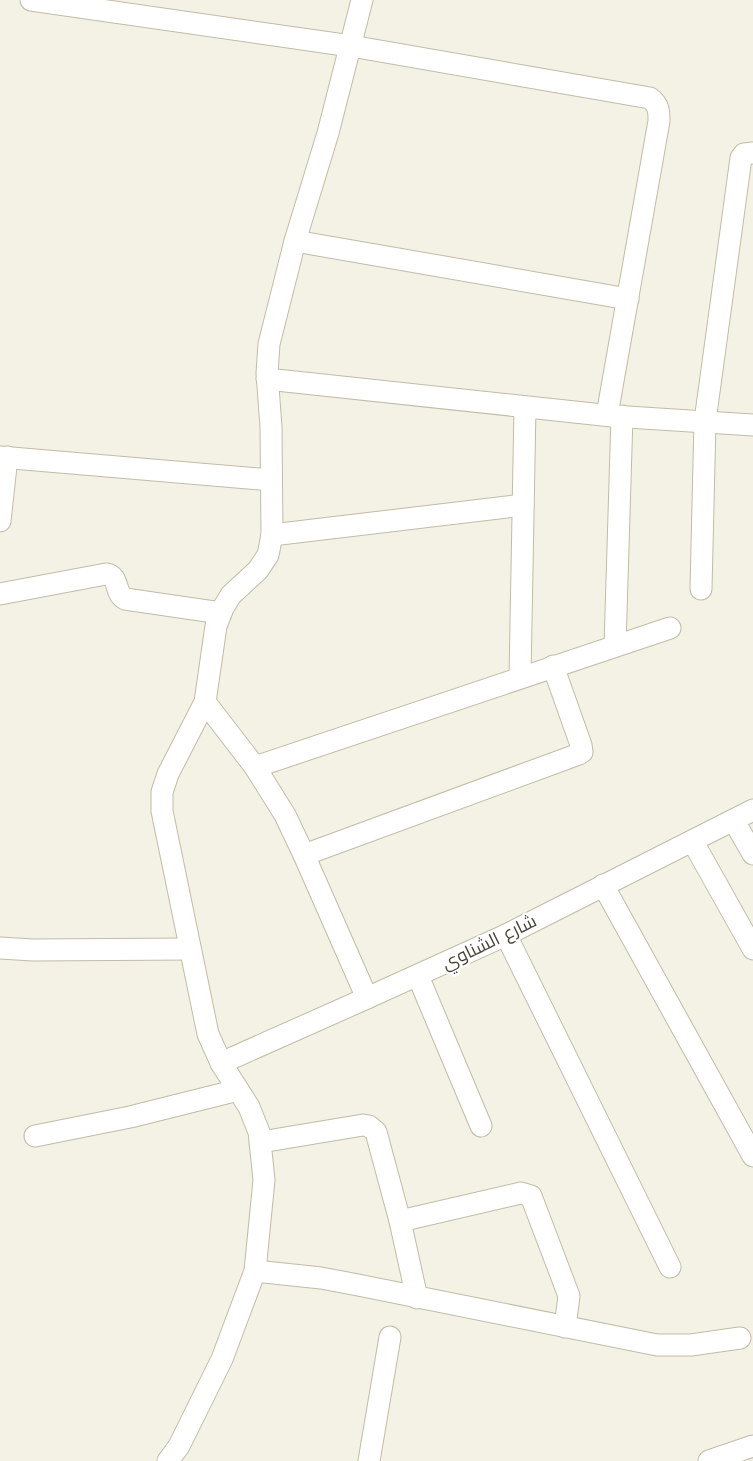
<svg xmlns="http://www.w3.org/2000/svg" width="753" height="1461" font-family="'Work Sans',Cairo,sans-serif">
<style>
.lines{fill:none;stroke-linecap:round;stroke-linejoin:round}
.minor-casing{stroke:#c1bca6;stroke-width:23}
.minor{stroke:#fff;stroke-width:21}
.labels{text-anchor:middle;stroke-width:4.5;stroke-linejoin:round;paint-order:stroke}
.street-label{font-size:18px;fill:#474334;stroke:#fff}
</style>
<rect width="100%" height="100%" fill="#f4f2e5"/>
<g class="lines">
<!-- minor casing -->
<g class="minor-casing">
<g id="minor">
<path d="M31 0 351 46 650 98C659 105 659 111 659 121L607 415"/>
<polyline points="295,241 628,299"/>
<polyline points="267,379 612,416 753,425"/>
<polyline points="0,457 271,480"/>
<polyline points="0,521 7,457"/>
<polyline points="272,535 523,505"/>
<polyline points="701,589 705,421 741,158 744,154 753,153"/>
<path d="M0 594 106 574C120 576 114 593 125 599L221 613"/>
<polyline points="615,646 622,416"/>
<polyline points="520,677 525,407"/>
<polyline points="205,702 255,767 285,815 304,855 367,998"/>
<polyline points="255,767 670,628"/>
<polyline points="734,821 753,854"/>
<polyline points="693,842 753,949"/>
<polyline points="304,855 579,754 582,752 581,745 553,666"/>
<polyline points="603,885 753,1156"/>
<polyline points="506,935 670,1267"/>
<polyline points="0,948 33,950 190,949"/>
<polyline points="418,976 481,1126"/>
<polyline points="221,1063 367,998 506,935 753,810"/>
<polyline points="35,1136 130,1117 238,1090"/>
<polyline points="261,1142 363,1125 369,1126 376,1132 400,1221 417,1298"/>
<polyline points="400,1221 521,1193 531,1196 569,1296 565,1327"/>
<polyline points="255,1271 321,1278 358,1285 657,1345 691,1345 740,1338"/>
<polyline points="168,1461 179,1446 222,1359 255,1271 264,1180 259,1132 249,1107 221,1063 208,1034 162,811 162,792 168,774 205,702 216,626 223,608 231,595 258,570 268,555 272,535 271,427 267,373 269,344 295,241 328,133 362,0"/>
<polyline points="369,1461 390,1337"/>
<polyline points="709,1461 753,1446"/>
</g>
</g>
<!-- minor -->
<use href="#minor" class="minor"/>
</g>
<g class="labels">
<!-- street labels -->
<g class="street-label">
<text transform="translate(489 942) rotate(-26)" y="6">شارع الشناوي</text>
</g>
</g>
</svg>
